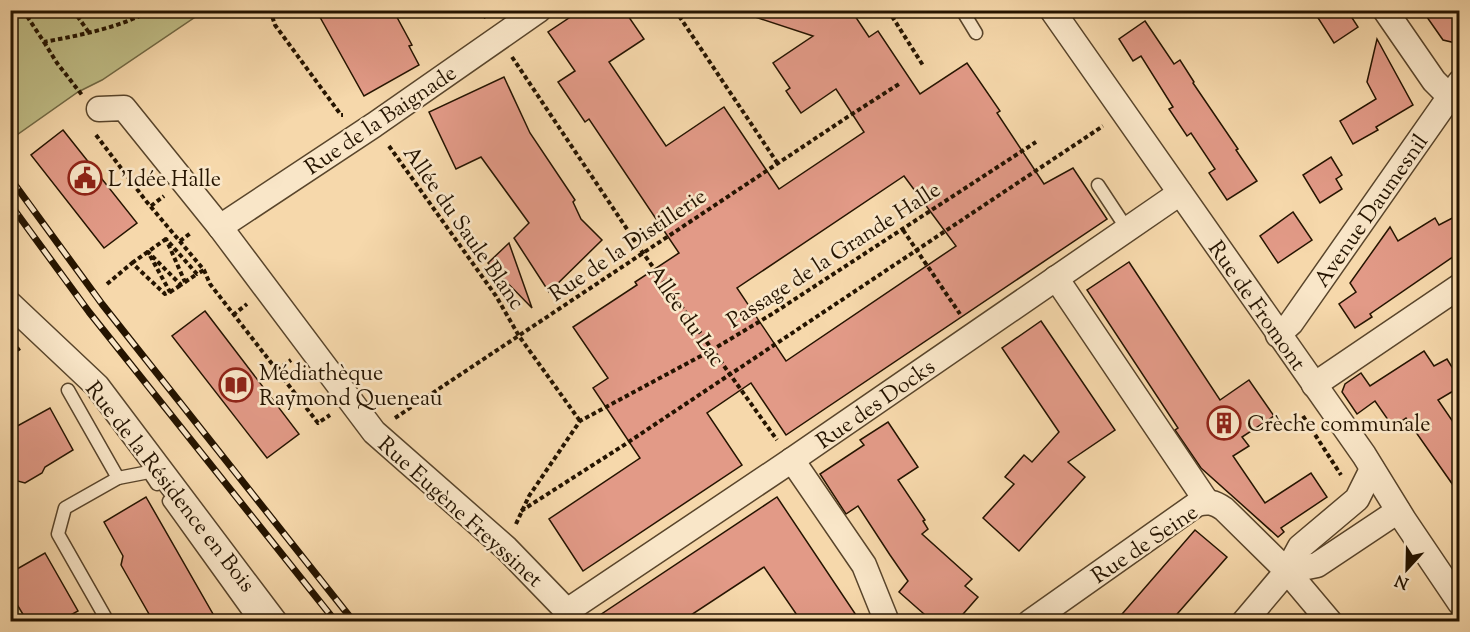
<svg xmlns="http://www.w3.org/2000/svg" width="1470" height="632" font-family="'Sorts Mill Goudy',serif">
<style>
.green{fill:#c0be87;stroke:#726944;stroke-width:1.5}
.building{fill:#e29a87;stroke:#251400;stroke-width:1.5;fill-rule:evenodd}
.lines{fill:none;stroke-linecap:round;stroke-linejoin:round}
.lane-casing{stroke:#59452b;stroke-width:15}
.street-casing{stroke:#59452b;stroke-width:27}
.path{stroke:#251400;stroke-width:4;stroke-dasharray:4.5 3;stroke-linecap:butt}
.lane{stroke:#f9e6c8;stroke-width:12}
.street{stroke:#f9e6c8;stroke-width:24}
.rail-casing{stroke:#251400;stroke-width:7}
.rail{stroke:#f9e6c8;stroke-width:4.5;stroke-dasharray:14;stroke-linecap:butt}
.labels{text-anchor:middle;stroke-width:5;stroke-linejoin:round;paint-order:stroke}
.street-label{font-size:22px;fill:#251400;stroke:#f9e6c8}
.poi-label{font-size:22px;fill:#251400;stroke:#f9e6c8;text-anchor:start}
</style>
<rect width="100%" height="100%" fill="#f6d8ab"/>
<filter id="stains"><feTurbulence type="fractalNoise" baseFrequency=".00333" numOctaves="4"/><feColorMatrix values="0 0 0 0 .2 0 0 0 0 .09 0 0 0 0 .02 0 0 0 .5 -.17"/></filter>
<radialGradient id="worn" r=".72"><stop offset=".6" stop-color="#630" stop-opacity="0"/><stop offset="1" stop-color="#630" stop-opacity=".3"/></radialGradient>
<!-- green -->
<polygon class="green" points="11,10 204,10 204,11 102,80 78,92 11,139"/>
<!-- building -->
<g class="building">
<polygon points="316,10 393,10 412,45 409,46 419,65 364,96"/>
<path d="M581 10H624L644 39 609 62 666 146 724 107 779 189 864 132 836 89 801 113 786 91 790 88 773 63 813 36 749 15 750 10H851L869 37 878 31 920 94 967 63 1000 111 997 113 1044 184 1073 168 1107 219 786 435 751 383 707 413 742 465 583 571 549 519 640 458 593 388 608 378 573 327 637 285 635 282 679 253 589 119 585 122 558 82 575 71 548 32ZM904 176 956 246 786 361 737 288Z"/>
<polygon points="1313,10 1347,10 1358,27 1334,43"/>
<polygon points="1422,10 1460,10 1460,44 1443,40"/>
<polygon points="1145,21 1174,64 1180,60 1194,82 1193,83 1238,149 1236,150 1257,181 1227,200 1209,173 1215,169 1191,133 1187,136 1169,109 1173,107 1141,56 1133,61 1119,39"/>
<polygon points="1377,39 1413,105 1376,127 1378,130 1353,144 1340,121 1376,99 1367,82"/>
<polygon points="504,77 530,133 575,200 573,202 581,219 602,240 549,292 514,238 529,223 481,157 456,169 429,112"/>
<polygon points="63,130 137,223 104,248 31,155"/>
<polygon points="1331,157 1342,175 1336,179 1342,189 1320,203 1303,175"/>
<polygon points="1293,212 1312,240 1278,263 1260,236"/>
<polygon points="1460,214 1460,252 1370,314 1372,317 1355,328 1339,304 1356,292 1350,283 1390,227 1398,241 1435,218 1439,225"/>
<polygon points="509,243 532,308 488,263"/>
<polygon points="1129,262 1220,400 1249,380 1274,416 1242,437 1249,446 1233,456 1265,503 1311,473 1327,497 1281,528 1284,532 1278,537 1201,468 1175,430 1178,428 1087,290"/>
<polygon points="205,311 299,434 267,458 172,336"/>
<polygon points="1041,321 1115,430 1068,462 1085,477 1019,551 983,518 1014,484 1005,477 1024,455 1032,462 1059,432 1002,348"/>
<polygon points="1424,351 1434,366 1447,359 1460,380 1460,387 1438,400 1460,432 1460,495 1406,418 1393,427 1375,401 1357,414 1342,392 1345,384 1361,373 1370,386"/>
<polygon points="50,408 73,450 45,467 42,473 25,483 10,479 10,430"/>
<polygon points="888,422 918,467 898,480 925,520 923,521 928,529 922,534 972,579 965,586 978,597 957,621 932,621 899,592 908,581 890,555 858,506 846,514 820,474 864,445 860,440"/>
<polygon points="146,497 217,621 153,621 121,565 123,556 104,522"/>
<polygon points="777,497 860,621 801,621 764,567 682,621 591,621"/>
<polygon points="1195,530 1227,557 1171,621 1116,621"/>
<polygon points="45,553 78,611 60,621 27,621 10,593 10,573"/>
</g>
<g class="lines">
<!-- lane casing -->
<g class="lane-casing">
<g id="lane">
<polyline points="962,10 976,33"/>
<polyline points="1098,185 1127,229"/>
<polyline points="68,390 118,478 65,508 58,534 108,622"/>
<polyline points="118,478 149,472 157,484"/>
<polyline points="169,501 256,622"/>
</g>
</g>
<!-- street casing -->
<g class="street-casing">
<g id="street">
<polyline points="1052,10 1364,455 1404,520 1460,603"/>
<polyline points="1385,10 1434,81 1442,89 1451,95"/>
<polyline points="99,109 124,108 220,227 374,432 506,548 567,611 570,622"/>
<polyline points="220,227 374,125 539,10"/>
<polyline points="1056,278 1207,502"/>
<polyline points="10,304 97,386 275,622"/>
<polyline points="1278,335 1291,323 1460,82"/>
<polyline points="1314,385 1460,286"/>
<polyline points="792,460 864,565 887,622"/>
<polyline points="1287,571 1317,565 1398,511"/>
<polyline points="567,611 792,460 1180,193"/>
<path d="M1030 622 1197 504C1208 501 1214 502 1224 509L1287 571 1330 622"/>
<polyline points="1244,622 1287,571 1300,547 1357,499 1372,469"/>
</g>
</g>
<!-- path -->
<g class="path">
<path d="M23 10 44 42C81 35 118 28 152 10"/>
<polyline points="73,10 90,34"/>
<polyline points="270,10 275,25 341,115 343,115"/>
<polyline points="481,10 486,18"/>
<polyline points="675,10 778,164"/>
<polyline points="888,10 924,67"/>
<polyline points="44,42 57,63 82,95"/>
<polyline points="512,57 643,253 777,440"/>
<polyline points="96,135 146,201 204,270 210,284 318,423 330,415"/>
<polyline points="389,146 496,296 519,336 580,421"/>
<polyline points="151,206 164,196"/>
<polyline points="903,230 960,314"/>
<polyline points="180,241 192,232"/>
<polyline points="132,263 166,239"/>
<polyline points="185,282 197,274"/>
<polyline points="107,284 132,263 165,294 170,292 148,252 181,285 185,282 166,239 197,274 204,270"/>
<polyline points="170,292 181,285"/>
<polyline points="233,315 247,304"/>
<polyline points="10,355 20,348"/>
<polyline points="277,370 291,360"/>
<polyline points="1303,416 1341,475"/>
<polyline points="395,418 849,116 899,84"/>
<polyline points="521,511 621,447 1103,126"/>
<polyline points="516,524 529,496 580,421 712,350 772,314 1036,142"/>
</g>
<!-- lane -->
<use href="#lane" class="lane"/>
<!-- street -->
<use href="#street" class="street"/>
<!-- rail casing -->
<g class="rail-casing">
<g id="rail">
<polyline points="10,178 102,304 354,622"/>
<polyline points="10,204 89,312 336,622"/>
</g>
</g>
<!-- rail -->
<use href="#rail" class="rail"/>
</g>
<!-- icons -->
<defs>
<g id="civic-ring" transform="scale(1.725)"><circle r="9.5" fill="#f9e6c8" stroke="#8f2418" stroke-width="1.5"/><path d="M-.6-6.5H3V-4.5H.6V-3L4-1V1h2V6H-6V1h2V-1L-.6-3ZM-1.2 2.5V6h2.4V2.5Z" fill="#8f2418"/></g>
<g id="library-ring" transform="scale(1.725)"><circle r="9.5" fill="#f9e6c8" stroke="#8f2418" stroke-width="1.5"/><path d="M-6-4Q-3-5.5-.7-3.5V5Q-3 3-6 4ZM6-4Q3-5.5 .7-3.5V5Q3 3 6 4Z" fill="#8f2418"/></g>
<g id="building-ring" transform="scale(1.725)"><circle r="9.5" fill="#f9e6c8" stroke="#8f2418" stroke-width="1.5"/><path d="M-4-6H4V6H1V3H-1V6H-4ZM-2.5-4.3h1.7v1.8h-1.7ZM.8-4.3h1.7v1.8H.8ZM-2.5-1h1.7V.8h-1.7ZM.8-1h1.7V.8H.8Z" fill="#8f2418"/></g>
</defs>
<g fill-rule="evenodd">
<use href="#civic-ring" x="85" y="178"/>
<use href="#library-ring" x="236" y="385"/>
<use href="#building-ring" x="1224" y="423"/>
</g>
<g class="labels">
<!-- street labels -->
<g class="street-label">
<text transform="translate(380 119) rotate(-34)" y="8">Rue de la Baignade</text>
<text transform="translate(1370 210) rotate(-55)" y="8">Avenue Daumesnil</text>
<text transform="translate(465 227) rotate(55)" y="8">Allée du Saule Blanc</text>
<text transform="translate(627 244) rotate(-34)" y="8">Rue de la Distillerie</text>
<text transform="translate(833 254) rotate(-33)" y="8">Passage de la Grande Halle</text>
<text transform="translate(1258 305) rotate(55)" y="8">Rue de Fromont</text>
<text transform="translate(687 315) rotate(55)" y="8">Allée du Lac</text>
<text transform="translate(875 403) rotate(-35)" y="8">Rue des Docks</text>
<text transform="translate(171 486) rotate(52)" y="8">Rue de la Résidence en Bois</text>
<text transform="translate(461 511) rotate(42)" y="8">Rue Eugène Freyssinet</text>
<text transform="translate(1144 543) rotate(-34)" y="8">Rue de Seine</text>
</g>
<!-- poi labels -->
<g class="poi-label">
<text x="108" y="186">L'Idée Halle</text>
<text x="259" y="380">Médiathèque<tspan x="259" dy="25">Raymond Queneau</tspan></text>
<text x="1247" y="431">Crèche communale</text>
</g>
</g>
<!-- margin -->
<rect width="1470" height="632" fill="none" stroke="#f6d8ab" stroke-width="36"/>
<rect x="12" y="12" width="1446" height="608" fill="none" stroke="#251400" stroke-width="3"/>
<rect x="18" y="18" width="1434" height="596" fill="none" stroke="#251400" stroke-width="1.5"/>
<!-- north arrow -->
<g transform="translate(1407 569) rotate(202)" stroke="#f9e6c8" stroke-width="4.5" paint-order="stroke">
<path d="M0-4.5L10 22L0 15L-10 22Z" fill="#251400"/>
<text y="-9" font-size="16" font-weight="bold" text-anchor="middle" fill="#251400">N</text>
</g>
<rect width="100%" height="100%" filter="url(#stains)"/>
<rect width="100%" height="100%" fill="url(#worn)"/>
</svg>
